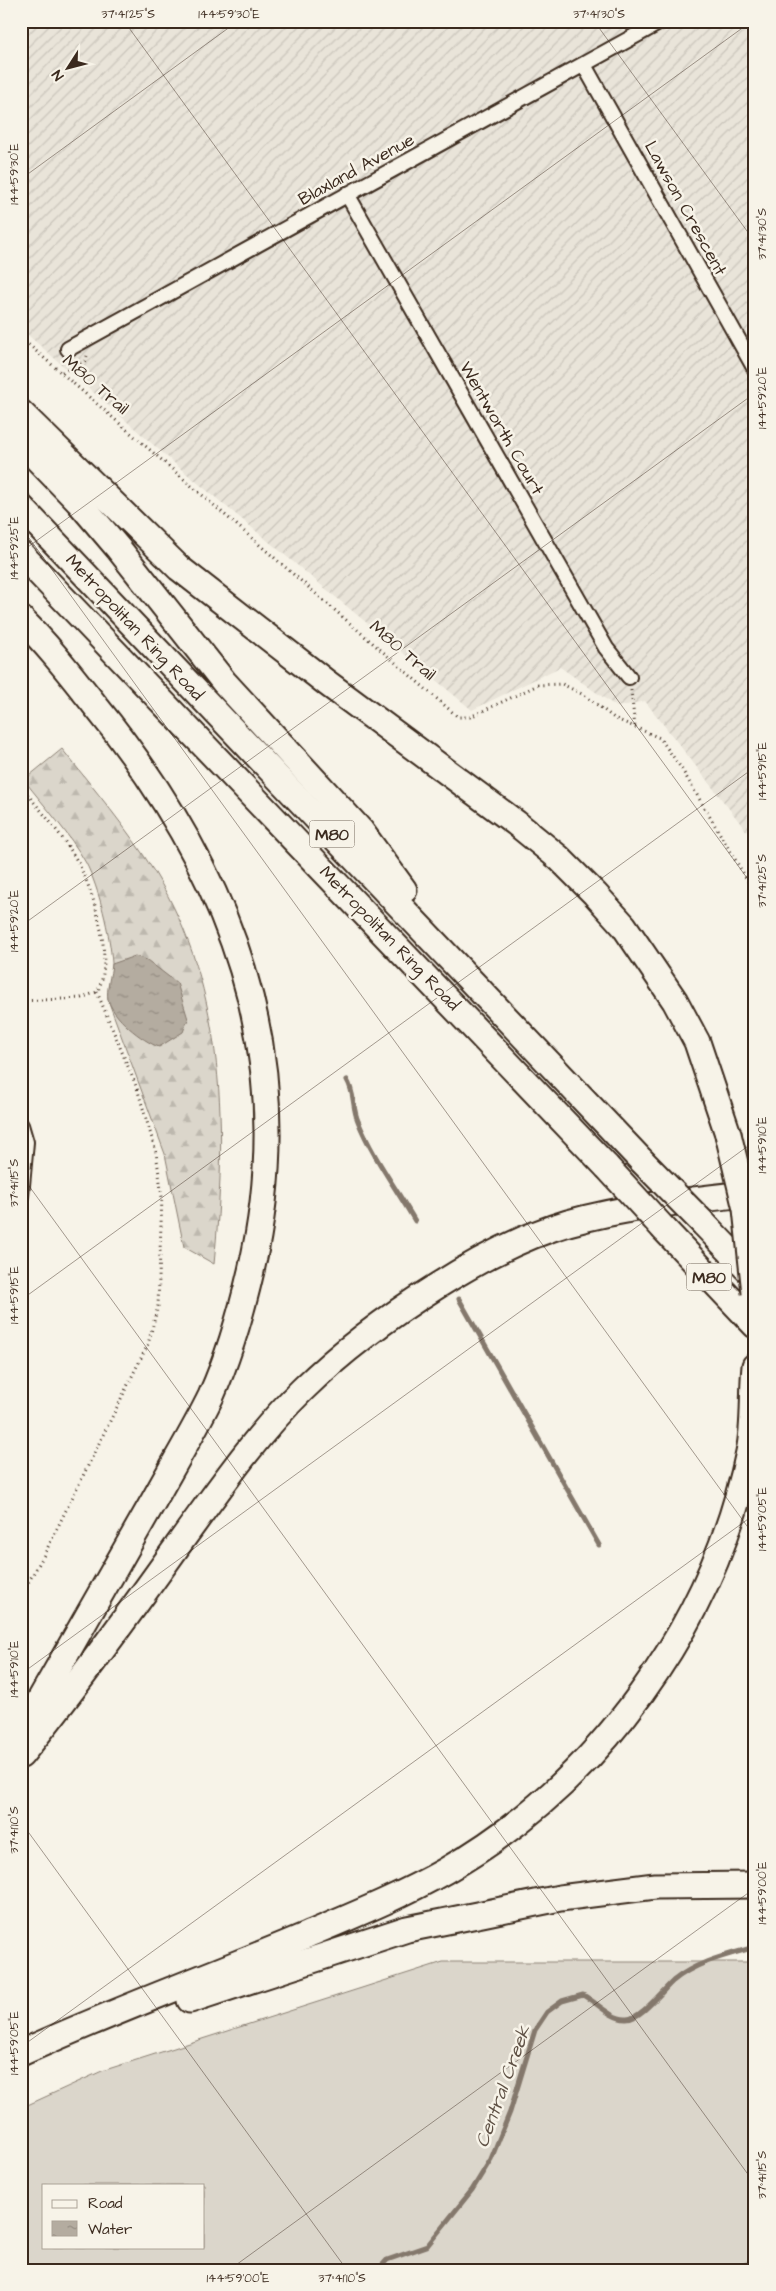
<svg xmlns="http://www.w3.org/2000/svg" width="776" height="2291" font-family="'Architects Daughter',sans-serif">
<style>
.industrial{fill:url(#industrial-furrows)}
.grass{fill:#dbd6cb;stroke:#8b8074;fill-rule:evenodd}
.forest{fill:url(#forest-firs);stroke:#8b8074}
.water{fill:url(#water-ripples);stroke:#84786c}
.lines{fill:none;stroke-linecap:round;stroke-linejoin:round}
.stream{stroke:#84786c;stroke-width:5}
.minor-casing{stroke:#3b2a1e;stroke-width:18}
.motorway-casing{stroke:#3b2a1e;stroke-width:29}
.path{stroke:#3b2a1e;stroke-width:3;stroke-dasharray:1 4;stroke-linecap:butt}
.minor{stroke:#f7f3e8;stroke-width:14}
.motorway{stroke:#f7f3e8;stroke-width:25}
.motorway-bridge-casing{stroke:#3b2a1e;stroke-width:29;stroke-linecap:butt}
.motorway-bridge{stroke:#f7f3e8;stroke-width:25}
.ticks{fill:none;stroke:#3b2a1e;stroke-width:1;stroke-opacity:0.45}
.labels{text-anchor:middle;stroke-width:5;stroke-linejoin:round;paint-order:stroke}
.shield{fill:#f7f3e8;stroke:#73665b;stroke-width:1}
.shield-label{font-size:16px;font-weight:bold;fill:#3b2a1e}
.street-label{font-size:18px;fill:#3b2a1e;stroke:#f7f3e8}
.water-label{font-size:19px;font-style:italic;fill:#5f5145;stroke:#f7f3e8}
.neatline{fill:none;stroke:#3b2a1e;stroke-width:2}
.ticks-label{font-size:12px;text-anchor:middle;fill:#3b2a1e}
</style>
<defs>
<pattern id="industrial-furrows" width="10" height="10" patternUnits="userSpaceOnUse" patternTransform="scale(1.25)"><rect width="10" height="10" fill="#e9e4d9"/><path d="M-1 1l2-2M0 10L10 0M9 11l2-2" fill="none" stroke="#c9c4ba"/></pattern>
<pattern id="forest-firs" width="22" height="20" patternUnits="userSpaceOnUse" patternTransform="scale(1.25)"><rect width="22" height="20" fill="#dbd6cb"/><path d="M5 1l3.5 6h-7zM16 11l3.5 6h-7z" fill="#bdb8ae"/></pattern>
<pattern id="water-ripples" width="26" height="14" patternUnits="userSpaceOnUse" patternTransform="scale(1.25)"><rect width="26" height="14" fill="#b4aca0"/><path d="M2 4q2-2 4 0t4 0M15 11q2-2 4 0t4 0" fill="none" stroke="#948c82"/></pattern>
</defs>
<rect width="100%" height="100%" fill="#f7f3e8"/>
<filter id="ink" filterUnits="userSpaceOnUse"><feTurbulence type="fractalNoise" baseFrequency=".02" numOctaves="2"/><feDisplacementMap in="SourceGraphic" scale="10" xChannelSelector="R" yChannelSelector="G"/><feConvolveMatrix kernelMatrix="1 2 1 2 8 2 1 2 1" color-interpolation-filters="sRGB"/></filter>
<g filter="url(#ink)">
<!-- industrial -->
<polygon class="industrial" points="21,21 755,21 755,842 645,701 617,707 560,667 472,710 181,469 21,329"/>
<!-- grass -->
<path class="grass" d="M443 1962H755V2258L729 2270H21V2108L102 2071ZM44 2185H204V2247H44Z"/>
<!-- forest -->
<path class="forest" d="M62 749C94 789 128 829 155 873 227 991 227 1132 214 1264L184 1247 165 1154 108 1000C107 988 113 976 112 963 110 934 99 888 86 863 69 833 45 807 24 780Z"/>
<!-- water -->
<path class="water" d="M135 956 147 960 177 983 188 1019 183 1032 159 1047C142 1041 112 1017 108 999 106 991 111 974 112 964Z"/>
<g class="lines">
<!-- stream -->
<g class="stream">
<path d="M347 1080C355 1093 352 1107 358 1121 372 1156 396 1188 415 1221"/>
<polyline points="459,1299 599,1545"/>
<path d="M378 2270 387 2260 427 2246 472 2190 491 2159 510 2112 535 2030 547 2012 562 2001 583 1995C596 2002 611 2019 626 2019 640 2020 663 1990 673 1981 696 1962 727 1955 755 1947"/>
</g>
<!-- minor casing -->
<g class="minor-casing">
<g id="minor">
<polyline points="584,65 755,369"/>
<polyline points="347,194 606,648 629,677"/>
<polyline points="68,349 662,21"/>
<polyline points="21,1125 26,1142 21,1196"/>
</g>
</g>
<!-- motorway casing -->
<g class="motorway-casing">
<g id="motorway">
<polyline points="21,413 179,568 327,683 516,823 559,858 595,894 624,926 675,1001 697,1042 728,1134"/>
<polyline points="21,442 78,501 118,548 224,682 361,831 404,890"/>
<polyline points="21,507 642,1161"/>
<polyline points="21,554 607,1167"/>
<path d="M21 619C48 645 71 675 94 704 231 872 301 1055 251 1271 241 1314 229 1356 211 1396 194 1431 173 1465 154 1500 110 1578 65 1655 21 1733"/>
<polyline points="704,1224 755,1277"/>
<polyline points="664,1229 755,1325"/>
<path d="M21 1755C77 1686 129 1614 181 1541 219 1489 256 1435 302 1390 343 1350 389 1316 437 1286 478 1260 521 1237 568 1223 629 1206 692 1200 755 1193"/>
<polyline points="190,2000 407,1929 482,1914 560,1898 655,1886 755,1885"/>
<path d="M21 2053C115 2010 212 1975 307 1935 354 1915 401 1896 445 1871 599 1783 713 1625 749 1452 755 1425 752 1394 755 1366"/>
</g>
</g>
<!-- path -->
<g class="path">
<polyline points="21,338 458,717 470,717 538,685 562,684 586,696 614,718 660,738 681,768 755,893"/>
<polyline points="62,372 85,361 87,356"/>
<polyline points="631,690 635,727"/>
<path d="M21 787C39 808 58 830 73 854 92 884 116 959 97 992"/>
<polyline points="21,1001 81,998 97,992"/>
<polyline points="21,1595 44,1555 148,1344 158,1306 162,1197 156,1152 137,1088 97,992"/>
</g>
<!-- minor -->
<use href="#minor" class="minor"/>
<!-- motorway -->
<use href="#motorway" class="motorway"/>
<!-- motorway-bridge casing -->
<g class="motorway-bridge-casing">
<g id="motorway-bridge">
<polyline points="728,1134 746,1209 755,1293"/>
<polyline points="642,1161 704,1224"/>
<polyline points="607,1167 664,1229"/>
</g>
</g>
<!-- motorway-bridge -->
<use href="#motorway-bridge" class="motorway-bridge"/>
</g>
</g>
<!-- ticks -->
<path class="ticks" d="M124 21 755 889M594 21 755 242M21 179 238 21M21 527 755 1537M21 552 752 21M21 926 755 393M21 1175 755 2184M21 1300 755 767M21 1674 755 1141M21 1822 347 2270M21 2047 755 1514M229 2270 755 1888M744 2270 755 2262"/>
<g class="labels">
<!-- shield labels -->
<g class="shield">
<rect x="309.5" y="820.5" width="45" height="27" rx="4"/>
<rect x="686.5" y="1263.5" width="45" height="27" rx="4"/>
</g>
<g class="shield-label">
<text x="332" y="840">M80</text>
<text x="709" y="1283">M80</text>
</g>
<!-- street labels -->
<g class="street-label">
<text transform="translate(356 169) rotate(-29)" y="6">Blaxland Avenue</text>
<text transform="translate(686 208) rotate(61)" y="6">Lawson Crescent</text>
<text transform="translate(96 384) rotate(41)" y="6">M80 Trail</text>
<text transform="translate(502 428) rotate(60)" y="6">Wentworth Court</text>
<text transform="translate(135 627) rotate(47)" y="6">Metropolitan Ring Road</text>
<text transform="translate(403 650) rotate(41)" y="6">M80 Trail</text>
<text transform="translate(390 938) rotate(46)" y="6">Metropolitan Ring Road</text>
</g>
<!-- water labels -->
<g class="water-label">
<text transform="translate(502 2086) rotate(-70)" y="7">Central Creek</text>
</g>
</g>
<!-- margin -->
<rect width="776" height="2291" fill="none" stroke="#f7f3e8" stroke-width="55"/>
<!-- legend -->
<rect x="42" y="2184" width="162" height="65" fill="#f7f3e8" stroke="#aca397"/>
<rect x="52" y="2200" width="25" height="8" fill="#f7f3e8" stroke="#aca397"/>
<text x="88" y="2208" font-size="15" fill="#3b2a1e">Road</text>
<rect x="52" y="2221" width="25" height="15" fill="url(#water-ripples)" stroke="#aca397"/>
<text x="88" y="2234" font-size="15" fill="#3b2a1e">Water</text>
<!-- north arrow -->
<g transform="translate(68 68) rotate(234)" stroke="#f7f3e8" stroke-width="4" paint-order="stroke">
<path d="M0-4L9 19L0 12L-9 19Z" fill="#3b2a1e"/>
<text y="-8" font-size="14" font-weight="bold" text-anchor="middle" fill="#3b2a1e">N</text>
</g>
<rect x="28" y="28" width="720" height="2236" class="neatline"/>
<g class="ticks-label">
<text x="128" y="18">37°41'25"S</text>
<text x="229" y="18">144°59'30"E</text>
<text x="599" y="18">37°41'30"S</text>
<text transform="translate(14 174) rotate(-90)" y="4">144°59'30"E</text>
<text transform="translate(762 234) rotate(-90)" y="4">37°41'30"S</text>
<text transform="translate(762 398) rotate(-90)" y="4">144°59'20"E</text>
<text transform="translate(14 548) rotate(-90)" y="4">144°59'25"E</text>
<text transform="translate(762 771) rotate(-90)" y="4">144°59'15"E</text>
<text transform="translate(762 881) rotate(-90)" y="4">37°41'25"S</text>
<text transform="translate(14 921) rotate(-90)" y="4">144°59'20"E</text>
<text transform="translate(762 1145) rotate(-90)" y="4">144°59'10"E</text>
<text transform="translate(14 1183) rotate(-90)" y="4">37°41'15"S</text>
<text transform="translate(14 1295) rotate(-90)" y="4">144°59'15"E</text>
<text transform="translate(762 1519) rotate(-90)" y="4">144°59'05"E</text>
<text transform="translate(14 1669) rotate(-90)" y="4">144°59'10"E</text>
<text transform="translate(14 1830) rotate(-90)" y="4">37°41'10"S</text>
<text transform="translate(762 1893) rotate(-90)" y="4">144°59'00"E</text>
<text transform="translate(14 2043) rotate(-90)" y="4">144°59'05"E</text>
<text transform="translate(762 2175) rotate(-90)" y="4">37°41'15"S</text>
<text x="238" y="2282">144°59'00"E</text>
<text x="342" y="2282">37°41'10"S</text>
</g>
</svg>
